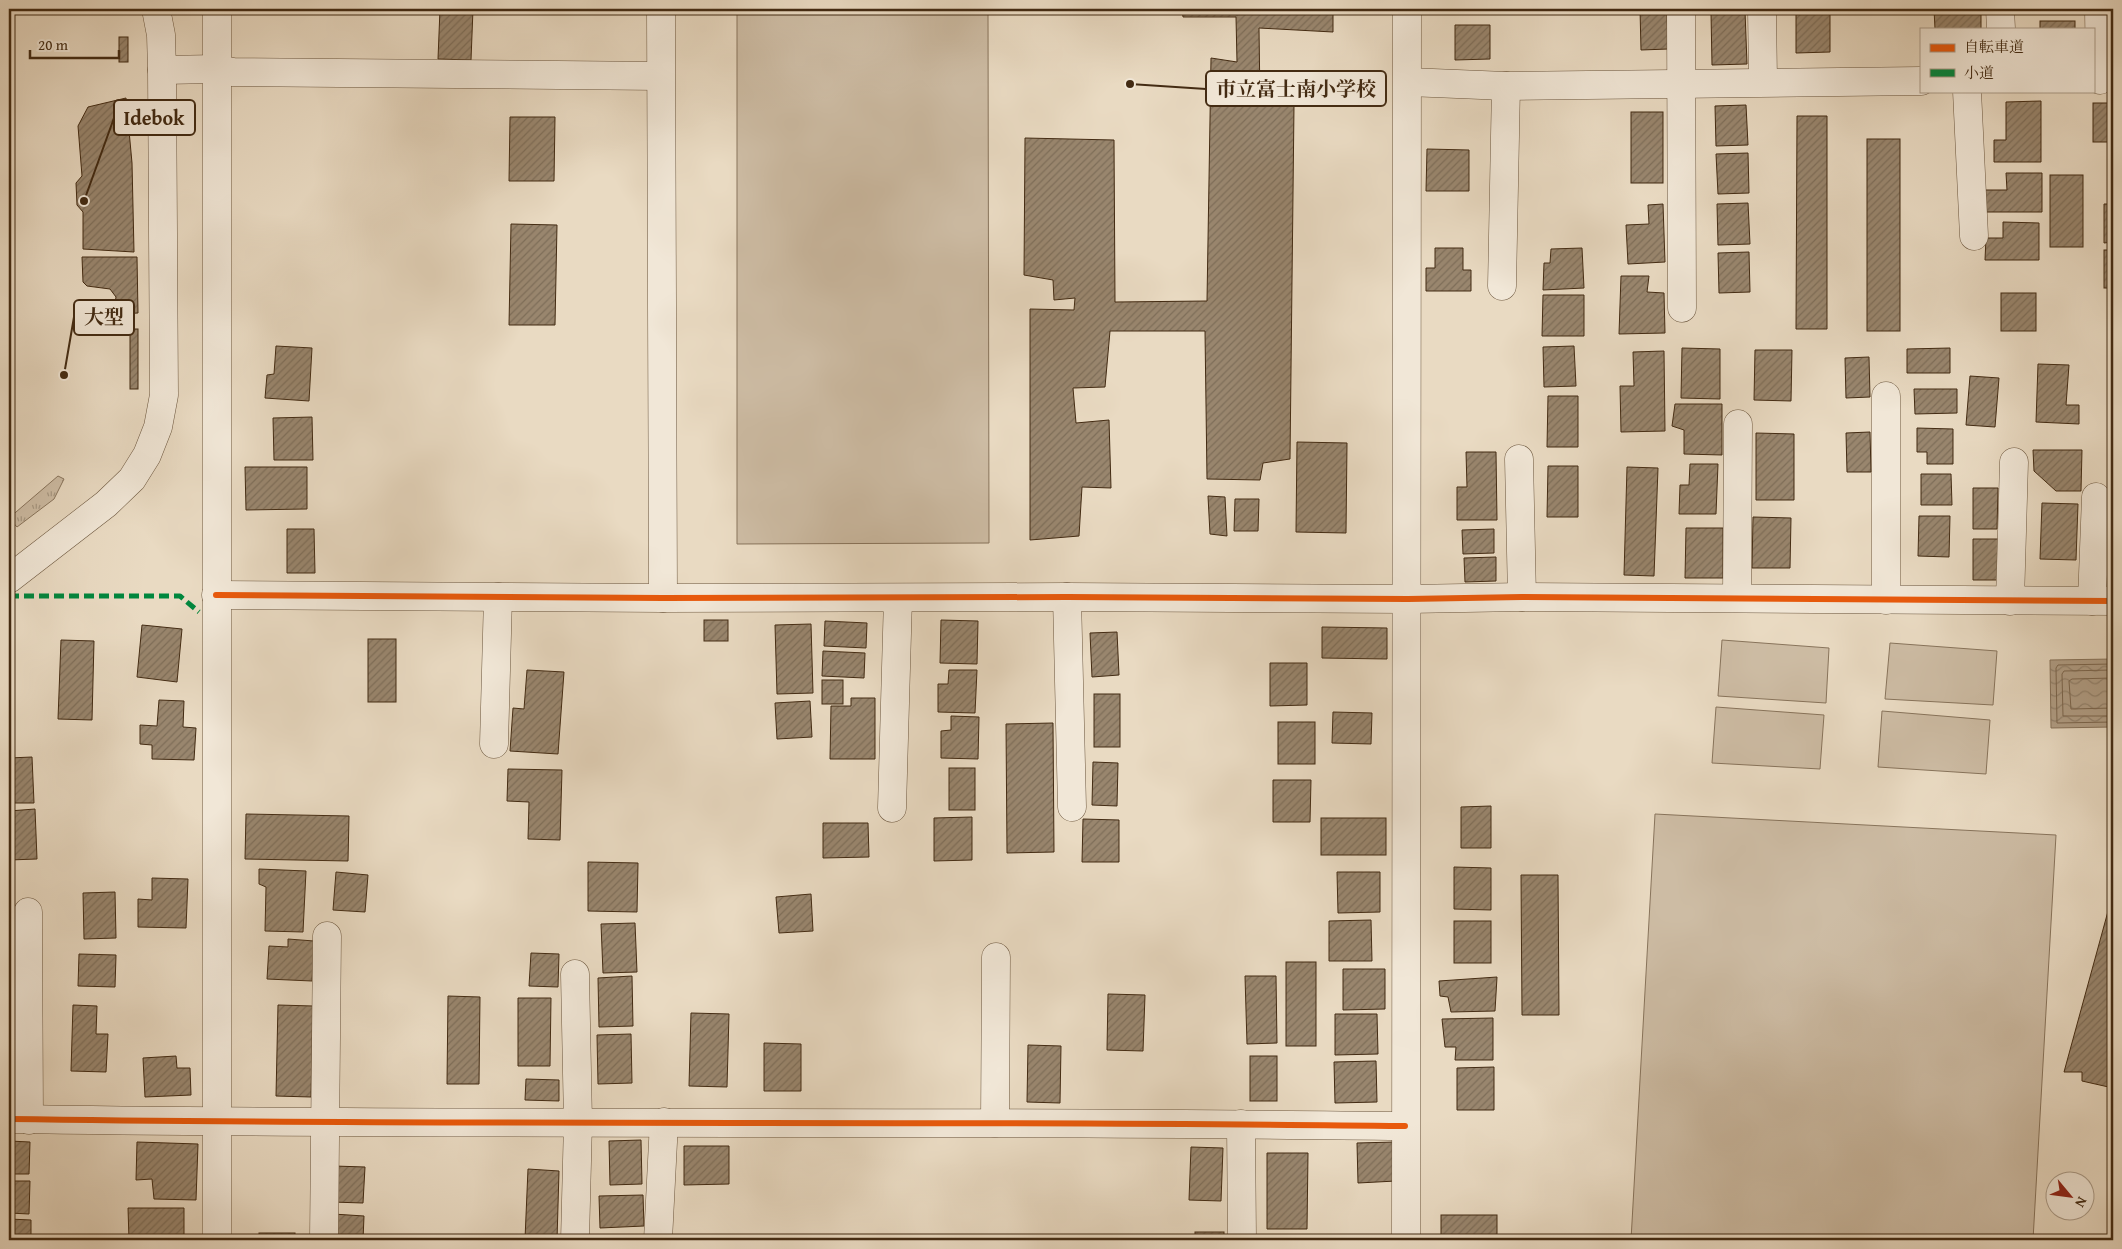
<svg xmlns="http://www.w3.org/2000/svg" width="2122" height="1249" font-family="'Gentium Book Plus','Noto Serif JP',serif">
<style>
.grass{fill:url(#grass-tufts);stroke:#88745c}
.pitch{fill:#cdbca4;stroke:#88745c}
.water{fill:url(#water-waves);stroke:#857058}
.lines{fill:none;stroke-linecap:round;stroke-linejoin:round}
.shore{stroke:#7a644c;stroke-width:1}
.building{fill:url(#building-hatch);stroke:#432b13}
.minor-casing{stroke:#6c573f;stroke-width:29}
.minor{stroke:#f1e7d7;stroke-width:28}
.quiet{stroke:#00873e;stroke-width:5;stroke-dasharray:10 5;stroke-linecap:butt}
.cycleway-casing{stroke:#f1e7d7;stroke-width:9}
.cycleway{stroke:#e8590c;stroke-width:6}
.leader{fill:none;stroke:#432b13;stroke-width:2}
.callout-dot{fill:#432b13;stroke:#f1e7d7;stroke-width:2}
.callout{fill:#f1e7d7;stroke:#432b13;stroke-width:2}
.callout-label{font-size:20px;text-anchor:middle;font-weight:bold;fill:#432b13}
</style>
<defs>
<pattern id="grass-tufts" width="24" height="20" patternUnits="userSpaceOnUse" patternTransform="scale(1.25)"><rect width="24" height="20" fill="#cdbca4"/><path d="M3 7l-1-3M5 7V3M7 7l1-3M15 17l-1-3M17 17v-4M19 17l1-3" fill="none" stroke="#a89984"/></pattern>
<pattern id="water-waves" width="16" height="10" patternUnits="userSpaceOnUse" patternTransform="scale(1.25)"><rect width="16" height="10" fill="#b19e86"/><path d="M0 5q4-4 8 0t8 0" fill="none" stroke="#92816c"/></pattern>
<pattern id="building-hatch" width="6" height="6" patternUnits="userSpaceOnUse" patternTransform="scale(1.25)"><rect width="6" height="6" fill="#99866e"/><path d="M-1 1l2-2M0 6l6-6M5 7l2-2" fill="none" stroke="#7e6e59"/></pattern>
</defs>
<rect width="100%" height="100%" fill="#e9dac2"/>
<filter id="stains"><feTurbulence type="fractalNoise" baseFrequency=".004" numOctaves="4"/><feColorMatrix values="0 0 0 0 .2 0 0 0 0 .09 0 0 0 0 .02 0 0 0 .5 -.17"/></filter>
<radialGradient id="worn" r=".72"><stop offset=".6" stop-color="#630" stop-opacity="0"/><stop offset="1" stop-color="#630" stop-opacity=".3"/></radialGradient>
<!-- grass -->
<polygon class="grass" points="58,476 64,479 54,499 17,527 9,518"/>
<!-- pitch -->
<g class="pitch">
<polygon points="737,9 988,9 989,543 737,544"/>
<polygon points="1722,640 1829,648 1826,703 1718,696"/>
<polygon points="1890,643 1997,651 1993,705 1885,699"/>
<polygon points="1716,707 1824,715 1820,769 1712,763"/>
<polygon points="1882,711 1990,720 1986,774 1878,767"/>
<polygon points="1655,814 2056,835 2033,1240 1631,1240"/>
</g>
<!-- water -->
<polygon class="water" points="2113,659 2113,727 2051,728 2050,660"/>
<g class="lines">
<!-- shore -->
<g class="shore">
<polyline points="2113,664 2058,665 2056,668 2057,723 2113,722"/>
<polyline points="2113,670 2064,671 2062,674 2063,716 2113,716"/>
<polyline points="2113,678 2072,679 2069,681 2071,709 2113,708"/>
</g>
</g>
<!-- building -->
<g class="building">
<polygon points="440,9 473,9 471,60 438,59"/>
<polygon points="1182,9 1333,9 1333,32 1259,28 1260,103 1294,105 1290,459 1263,463 1260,480 1207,479 1205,331 1110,331 1105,387 1073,388 1076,423 1109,420 1111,488 1082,487 1079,536 1030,540 1030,309 1074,310 1075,298 1054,300 1053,280 1024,275 1025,138 1114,140 1115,302 1207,301 1211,58 1237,62 1236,17 1183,17"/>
<polygon points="1453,9 1499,9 1499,14 1453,13"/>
<polygon points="1640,9 1667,9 1668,49 1641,50"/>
<polygon points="1796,9 1830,9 1830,52 1796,53"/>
<polygon points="1934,9 1981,9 1981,29 1935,29"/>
<polygon points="1745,11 1747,64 1712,65 1711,13"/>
<rect x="2040" y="21" width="35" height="8"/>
<polygon points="1455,25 1490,25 1490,59 1455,60"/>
<rect x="119" y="37" width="9" height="25"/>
<polygon points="126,98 132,163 134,252 83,249 83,212 77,205 76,183 82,176 78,126 88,107"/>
<polygon points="2041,101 2041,162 1994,162 1994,140 2006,140 2006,102"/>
<rect x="2093" y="103" width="20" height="39"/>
<polygon points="1746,105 1748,145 1716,146 1715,106"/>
<rect x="1631" y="112" width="32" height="71"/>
<polygon points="1797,116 1827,116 1827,329 1796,329"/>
<polygon points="510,117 555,117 554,181 509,181"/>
<rect x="1867" y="139" width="33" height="192"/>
<polygon points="1427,149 1469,150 1469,191 1426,191"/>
<polygon points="1748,153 1749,193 1718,194 1716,154"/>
<rect x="2111" y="153" width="2" height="40"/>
<polygon points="2006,173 2042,173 2042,212 1984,212 1984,190 2007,190"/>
<rect x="2050" y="175" width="33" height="72"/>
<polygon points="1748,203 1750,244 1718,245 1717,204"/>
<polygon points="1663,204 1665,262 1628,264 1626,225 1649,224 1648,205"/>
<polygon points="2104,204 2113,204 2113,242 2104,243"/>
<polygon points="2003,222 2039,223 2039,260 1985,260 1986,238 2003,238"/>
<polygon points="511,224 557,225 555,325 509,325"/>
<polygon points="1435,248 1463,248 1463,270 1471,270 1471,291 1426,291 1426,268 1435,268"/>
<polygon points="1582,248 1584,288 1543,290 1544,263 1550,263 1551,249"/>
<rect x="2104" y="250" width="9" height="38"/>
<polygon points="1749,252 1750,292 1719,293 1718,253"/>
<polygon points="82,257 137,257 138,313 120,314 114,309 116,297 110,289 87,286 83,282"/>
<polygon points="1621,276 1649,276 1647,292 1664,293 1665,333 1619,334"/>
<rect x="2001" y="293" width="35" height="38"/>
<polygon points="1543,295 1584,295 1584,336 1542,336"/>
<rect x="130" y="329" width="8" height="60"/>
<polygon points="276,346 312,348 309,401 265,398 267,375 274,374"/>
<polygon points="1574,346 1576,386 1544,387 1543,347"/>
<polygon points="1682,348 1720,349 1720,399 1681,398"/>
<polygon points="1950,348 1950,373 1907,373 1907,349"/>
<polygon points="1755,350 1792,350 1791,401 1754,400"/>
<polygon points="1664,351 1665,431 1621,432 1620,386 1634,386 1633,352"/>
<polygon points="1869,357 1870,397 1846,398 1845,358"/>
<polygon points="2038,364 2069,365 2066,405 2079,405 2079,424 2036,422"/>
<polygon points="1970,376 1999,378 1995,427 1966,425"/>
<polygon points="1914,389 1957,389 1957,413 1915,414"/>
<polygon points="1548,396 1578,396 1578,447 1547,447"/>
<polygon points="1675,404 1722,404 1722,455 1684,454 1684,430 1672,426"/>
<polygon points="312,417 313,460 274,460 273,418"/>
<polygon points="1917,428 1953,429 1953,464 1927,464 1927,452 1917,452"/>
<polygon points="1870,432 1871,472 1847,472 1846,433"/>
<polygon points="1756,433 1794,434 1794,500 1756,500"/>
<polygon points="1297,442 1347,443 1346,533 1296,532"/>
<polygon points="2033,450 2082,450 2081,491 2056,491 2034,471"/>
<polygon points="1466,452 1496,452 1497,520 1457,520 1457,487 1467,487"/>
<polygon points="1690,464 1718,464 1716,514 1679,514 1680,485 1689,485"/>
<polygon points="1548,466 1578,466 1578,517 1547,517"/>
<polygon points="245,467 307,467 307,509 246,510"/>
<polygon points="1627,467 1658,468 1654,576 1624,575"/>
<polygon points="1921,474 1951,474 1952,505 1921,505"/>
<polygon points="1973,488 1998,488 1997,529 1973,529"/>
<polygon points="1208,496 1225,497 1227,536 1210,534"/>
<polygon points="1235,499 1259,499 1258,531 1234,531"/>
<polygon points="2042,503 2078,504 2076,560 2040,559"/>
<polygon points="1919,516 1950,516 1949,557 1918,556"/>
<polygon points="1753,517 1791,518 1790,568 1752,568"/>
<polygon points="1686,528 1723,528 1723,578 1685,578"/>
<polygon points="287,529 314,529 315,573 287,573"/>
<polygon points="1494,529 1494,553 1463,554 1462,530"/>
<polygon points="1973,539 1999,539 1998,580 1973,580"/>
<polygon points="1496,557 1496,581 1465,582 1464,558"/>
<rect x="704" y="620" width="24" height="21"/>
<polygon points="941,620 978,621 977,664 940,663"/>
<polygon points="825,621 867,623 866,648 824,646"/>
<polygon points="811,624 813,693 777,694 775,625"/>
<polygon points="142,625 182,629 177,682 137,677"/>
<polygon points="1322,627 1387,628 1387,659 1322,658"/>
<polygon points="1117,632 1119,675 1092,677 1090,633"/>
<rect x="368" y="639" width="28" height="63"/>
<polygon points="61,640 94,641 92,720 58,719"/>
<polygon points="823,651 865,653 864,678 822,676"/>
<polygon points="1270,663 1307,663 1307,705 1270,706"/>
<polygon points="527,670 564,672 558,754 510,751 513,708 524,709"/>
<polygon points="949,670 977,670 975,713 938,712 938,684 948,684"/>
<rect x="822" y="680" width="21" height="24"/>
<rect x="1094" y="694" width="26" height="53"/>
<polygon points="851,698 875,698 875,759 830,759 831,706 851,706"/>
<polygon points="159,700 184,701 183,727 196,728 194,760 152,759 152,745 140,744 140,725 157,726"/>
<polygon points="810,701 812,737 777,739 775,703"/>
<polygon points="1333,712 1372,713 1371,744 1332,743"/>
<polygon points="951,716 979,717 978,759 941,758 941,731 951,730"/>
<rect x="1278" y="722" width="37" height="42"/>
<polygon points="1053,723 1054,852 1007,853 1006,724"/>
<polygon points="32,757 34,803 9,803 9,758"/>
<polygon points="1093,762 1118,763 1117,806 1092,805"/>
<rect x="949" y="768" width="26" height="42"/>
<polygon points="508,769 562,770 560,840 528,839 529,802 507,801"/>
<polygon points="1273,780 1311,780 1310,822 1273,822"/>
<polygon points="1491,806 1491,848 1461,848 1461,807"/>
<polygon points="35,809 37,859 9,860 9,811"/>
<polygon points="246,814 349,816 348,861 245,859"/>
<polygon points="972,817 972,860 934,861 934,818"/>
<rect x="1321" y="818" width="65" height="37"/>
<polygon points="1083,819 1119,820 1119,862 1082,862"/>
<polygon points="823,823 868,823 869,857 823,858"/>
<polygon points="588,862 638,863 637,912 588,911"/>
<polygon points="1454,867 1491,868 1491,910 1454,909"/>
<polygon points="259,869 306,871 303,932 265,931 266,887 259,884"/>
<polygon points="336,872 368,875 365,912 333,910"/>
<polygon points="1337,872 1380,872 1380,912 1338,913"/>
<polygon points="1521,875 1558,875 1559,1015 1522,1015"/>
<polygon points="152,878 188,879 186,928 138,927 138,899 152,900"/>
<polygon points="115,892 116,938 84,939 83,893"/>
<polygon points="2113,893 2113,1088 2082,1081 2082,1072 2064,1072"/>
<polygon points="811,894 813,931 779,933 776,897"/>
<polygon points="1371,920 1372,961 1329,961 1329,921"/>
<rect x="1454" y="921" width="37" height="42"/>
<polygon points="635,923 637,972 603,973 601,924"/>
<polygon points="288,939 314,941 312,981 267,979 269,946 288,947"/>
<polygon points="531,953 559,954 558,987 529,986"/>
<polygon points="79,954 116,955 115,987 78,986"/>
<rect x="1286" y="962" width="30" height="84"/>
<polygon points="1343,969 1385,969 1385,1009 1343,1010"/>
<polygon points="632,976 633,1026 599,1027 598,978"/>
<polygon points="1245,976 1276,976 1277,1043 1247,1044"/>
<polygon points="1497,977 1495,1011 1451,1012 1448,997 1440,996 1439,981"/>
<polygon points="1108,994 1145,995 1143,1051 1107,1050"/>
<polygon points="448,996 480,997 479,1084 447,1084"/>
<polygon points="518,998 551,998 550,1066 518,1066"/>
<polygon points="73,1005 97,1006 96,1034 108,1034 106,1072 71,1071"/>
<polygon points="278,1005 313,1006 311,1097 276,1096"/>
<polygon points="691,1013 729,1014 727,1087 689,1086"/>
<polygon points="1335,1014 1377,1014 1378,1054 1335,1055"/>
<polygon points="1493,1018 1493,1060 1455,1060 1456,1047 1445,1047 1442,1019"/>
<polygon points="631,1034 632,1083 598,1084 597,1035"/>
<polygon points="764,1043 801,1044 801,1091 764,1091"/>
<polygon points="1028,1045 1061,1046 1060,1103 1027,1102"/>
<polygon points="176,1056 177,1068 190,1068 191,1095 145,1097 143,1058"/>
<rect x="1250" y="1056" width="27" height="45"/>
<polygon points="1376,1061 1377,1102 1335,1103 1334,1062"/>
<polygon points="1494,1067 1494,1110 1457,1110 1457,1068"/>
<polygon points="526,1079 559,1080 559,1101 525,1100"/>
<polygon points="641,1140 642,1184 610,1185 609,1141"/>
<polygon points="9,1141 30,1142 29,1174 9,1174"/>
<polygon points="137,1142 198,1144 196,1200 154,1199 152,1179 136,1180"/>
<polygon points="1395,1142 1396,1181 1358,1183 1357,1143"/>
<polygon points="684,1146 729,1146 729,1184 684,1185"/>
<polygon points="1191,1147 1223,1148 1221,1201 1189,1200"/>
<polygon points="1267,1153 1308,1153 1307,1229 1267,1229"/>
<polygon points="334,1166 365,1167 363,1203 332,1202"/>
<polygon points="528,1169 559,1171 557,1240 525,1239"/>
<polygon points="9,1181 30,1181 29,1214 9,1213"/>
<polygon points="643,1195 644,1226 600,1228 599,1196"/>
<polygon points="128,1208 184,1208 184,1240 129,1240"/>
<polygon points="333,1214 364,1216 363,1240 332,1240"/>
<rect x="1441" y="1215" width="56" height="25"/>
<polygon points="9,1219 31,1220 31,1240 9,1240"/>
<rect x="1195" y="1232" width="29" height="8"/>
<rect x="259" y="1233" width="36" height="7"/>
<polygon points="1008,1235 1058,1236 1058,1240 1007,1240"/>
</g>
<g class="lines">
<!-- minor casing -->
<g class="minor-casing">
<g id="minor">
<polyline points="661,9 663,598"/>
<polyline points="1681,9 1682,308"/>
<polyline points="1762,9 1763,81"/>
<polyline points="2000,9 2001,29"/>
<polyline points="2099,9 2100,80"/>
<polyline points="162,70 217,69 233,72 659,76"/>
<polyline points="1408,82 1506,86 1921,81"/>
<polyline points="1967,91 1974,236"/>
<polyline points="1502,286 1506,86"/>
<polyline points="1886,396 1886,600"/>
<polyline points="1519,459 1522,597"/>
<polyline points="9,579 106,504 132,479 147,455 158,427 164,395 162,70 161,35 156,9"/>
<polyline points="216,595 663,598 1067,597 1408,599 1522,597 2113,601"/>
<polyline points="1067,597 1072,807"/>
<polyline points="1737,598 1738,424"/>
<polyline points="2010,601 2014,462"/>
<polyline points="2092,601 2096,497"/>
<polyline points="494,744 498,597"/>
<polyline points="892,808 898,598"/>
<polyline points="28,912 29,1120"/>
<polyline points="575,974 578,1122 575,1240"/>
<path d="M9 1119C474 1126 940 1120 1405 1126"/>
<polyline points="995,1123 996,957"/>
<polyline points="1241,1124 1242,1240"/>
<polyline points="217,1240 217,9"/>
<polyline points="324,1240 327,936"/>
<polyline points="658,1240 664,1122"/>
<polyline points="1406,1240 1407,9"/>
</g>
</g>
<!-- minor -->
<use href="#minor" class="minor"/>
<!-- quiet -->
<polyline class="quiet" points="9,596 180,596 199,612"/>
<!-- cycleway casing -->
<g class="cycleway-casing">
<g id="cycleway">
<polyline points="216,595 663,598 1067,597 1408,599 1522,597 2113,601"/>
<path d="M9 1119C474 1126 940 1120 1405 1126"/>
</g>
</g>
<!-- cycleway -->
<use href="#cycleway" class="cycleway"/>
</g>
<!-- callouts -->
<path class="leader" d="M1130 84L1206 89M84 201L114 118M64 375L74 317"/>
<g class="callout-dot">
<circle cx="1130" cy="84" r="5"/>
<circle cx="84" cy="201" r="5"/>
<circle cx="64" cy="375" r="5"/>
</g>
<g class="callout">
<rect x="1206" y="71" width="180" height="35" rx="5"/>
<rect x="114" y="100" width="81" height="35" rx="5"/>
<rect x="74" y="300" width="60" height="35" rx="5"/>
</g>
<g class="callout-label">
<text x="1296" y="96">市立富士南小学校</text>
<text x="154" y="125">Idebok</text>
<text x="104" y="324">大型</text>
</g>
<!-- margin -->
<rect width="2122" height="1249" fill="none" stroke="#e9dac2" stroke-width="30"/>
<rect x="10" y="10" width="2102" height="1229" fill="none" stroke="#432b13" stroke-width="2.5"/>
<rect x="15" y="15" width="2092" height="1219" fill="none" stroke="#432b13"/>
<!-- legend -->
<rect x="1920" y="28" width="175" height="65" fill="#f1e7d7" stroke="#ab9c89"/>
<rect x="1930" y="44" width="25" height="8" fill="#e8590c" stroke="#ab9c89"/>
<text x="1964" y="52" font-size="15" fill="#432b13">自転車道</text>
<rect x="1930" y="69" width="25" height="8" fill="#00873e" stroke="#ab9c89"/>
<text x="1964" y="78" font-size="15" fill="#432b13">小道</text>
<!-- north arrow -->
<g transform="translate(2070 1196) rotate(119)"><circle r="24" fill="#f1e7d7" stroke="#ab9c89"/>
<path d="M0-4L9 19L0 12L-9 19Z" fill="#8f2418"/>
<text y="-8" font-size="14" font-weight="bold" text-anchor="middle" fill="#432b13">N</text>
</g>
<!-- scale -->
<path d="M30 50v8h89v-8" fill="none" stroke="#432b13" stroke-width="2.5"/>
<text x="38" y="50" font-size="15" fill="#432b13" stroke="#f1e7d7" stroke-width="4" paint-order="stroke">20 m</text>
<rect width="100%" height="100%" filter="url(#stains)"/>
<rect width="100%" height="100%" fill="url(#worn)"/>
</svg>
